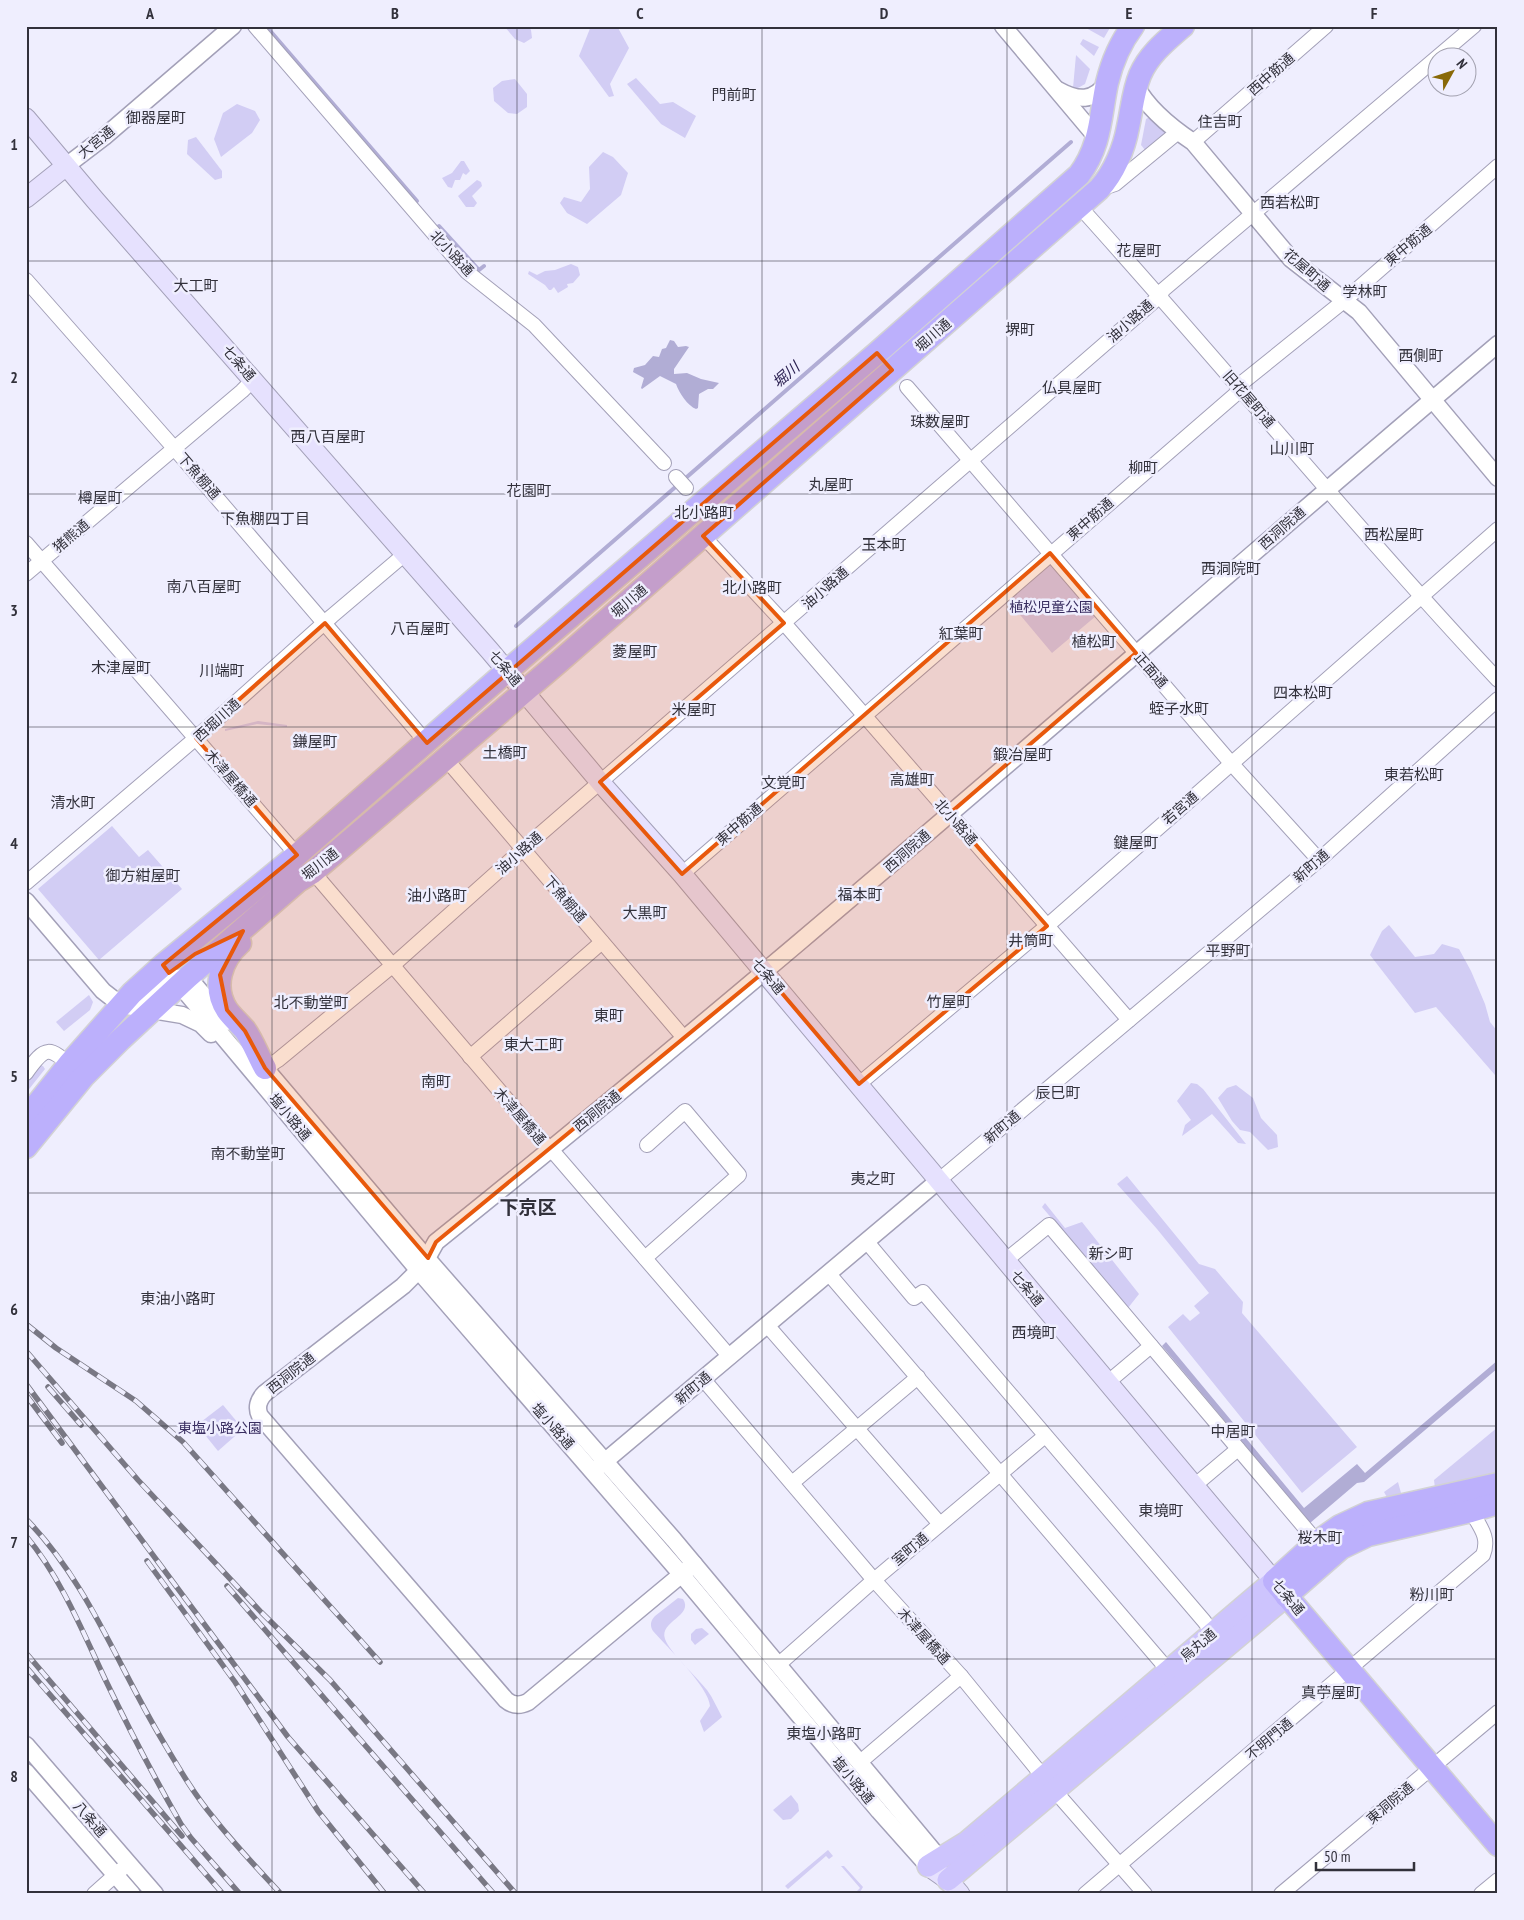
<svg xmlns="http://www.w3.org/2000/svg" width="1524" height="1920" font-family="'PT Sans Narrow','Noto Sans JP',sans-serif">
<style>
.green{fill:#d2cdf4}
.water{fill:#b1add5}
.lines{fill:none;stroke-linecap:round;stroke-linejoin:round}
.stream{stroke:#b1add5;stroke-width:4}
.minor-casing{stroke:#a3a0b8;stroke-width:16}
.tertiary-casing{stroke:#a3a0b8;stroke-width:19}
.secondary-casing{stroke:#a3a0b8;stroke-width:21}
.primary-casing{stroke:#d2d2d4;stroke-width:24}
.trunk-casing{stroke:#d2d2d4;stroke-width:25}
.minor{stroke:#fff;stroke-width:14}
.tertiary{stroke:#fff;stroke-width:16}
.secondary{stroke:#e6e1fe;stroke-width:19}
.primary{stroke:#cdc4fd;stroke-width:21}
.trunk{stroke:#bcb0fc;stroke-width:22}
.rail-casing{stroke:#797884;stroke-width:5.5}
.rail{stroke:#efeefe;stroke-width:4;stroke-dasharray:11;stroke-linecap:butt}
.marked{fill:#e8590c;fill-opacity:0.2;stroke:#e8590c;stroke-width:4;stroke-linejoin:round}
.grid{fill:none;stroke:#32313b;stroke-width:1;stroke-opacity:0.55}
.labels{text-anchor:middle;stroke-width:5;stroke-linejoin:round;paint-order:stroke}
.street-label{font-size:14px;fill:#32313b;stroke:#efeefe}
.park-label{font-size:14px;fill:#382d60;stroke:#efeefe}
.neighbourhood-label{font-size:15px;fill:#32313b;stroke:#efeefe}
.water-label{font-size:15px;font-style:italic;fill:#2b2051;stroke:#efeefe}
.district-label{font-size:19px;font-weight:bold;fill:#32313b;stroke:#efeefe}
.neatline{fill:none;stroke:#32313b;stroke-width:2}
.grid-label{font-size:16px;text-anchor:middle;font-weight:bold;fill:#32313b}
</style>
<rect width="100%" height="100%" fill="#efeefe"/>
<!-- green -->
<g class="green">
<polygon points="504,26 528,26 531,30 532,38 524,43 515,39"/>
<polygon points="591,26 617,26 629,48 610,84 614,96 609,97 579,56"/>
<polygon points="1088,26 1111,26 1104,38 1086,28"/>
<polygon points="1083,39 1099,47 1094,56 1080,44"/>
<polygon points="1076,55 1090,69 1085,84 1078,88 1073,88"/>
<polygon points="636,78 660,104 673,102 696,116 685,138 661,124 627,84"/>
<polygon points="515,79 527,94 527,107 517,114 508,113 494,101 493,88 502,81"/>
<polygon points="237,104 255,111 260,120 252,133 221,157 214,139 223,113"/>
<polygon points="1152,116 1165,132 1165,135 1145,150 1141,145 1146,119"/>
<polygon points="196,137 222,171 222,178 215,180 187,154 188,140"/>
<polygon points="603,152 613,157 628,173 621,195 587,224 567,213 560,203 564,197 581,202 590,189 589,167"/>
<polygon points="461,161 464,161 470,171 466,175 463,173 460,180 455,180 452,188 448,187 442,178 452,173"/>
<polygon points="477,180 481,182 482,186 472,196 477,203 474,207 466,207 458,196"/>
<polygon points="571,264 578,267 580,275 573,283 567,284 568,287 558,293 554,287 551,290 549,290 545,285 528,274 529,271 537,275 545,271 555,270"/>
<polygon points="1050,561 1096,616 1052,653 1006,598"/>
<polygon points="258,721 287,725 287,727 257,724 225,731 225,729"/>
<polygon points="112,826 139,857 148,850 182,889 99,960 38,889"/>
<polygon points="1389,925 1415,957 1434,954 1442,944 1459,949 1471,971 1485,1004 1490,1022 1498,1032 1498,1072 1495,1075 1436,1007 1415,1013 1370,955 1382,931"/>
<polygon points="89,995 93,1002 90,1010 64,1031 56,1022"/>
<polygon points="39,1065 43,1066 45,1069 26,1093 26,1084"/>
<polygon points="1191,1083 1197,1084 1203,1089 1246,1144 1238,1143 1212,1114 1182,1136 1185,1125 1191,1120 1177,1101"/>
<polygon points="1236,1085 1253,1098 1261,1118 1277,1135 1278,1147 1268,1150 1250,1132 1240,1130 1232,1121 1218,1098 1227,1088"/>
<polygon points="1127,1176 1199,1264 1215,1269 1243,1302 1242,1313 1357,1447 1302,1493 1168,1327 1183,1314 1190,1321 1200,1313 1194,1306 1209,1293 1157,1229 1117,1184"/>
<polygon points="1045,1203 1065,1228 1082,1222 1139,1294 1128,1308 1042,1207"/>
<polygon points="223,1405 243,1429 218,1451 197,1425"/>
<polygon points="1498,1427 1498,1473 1435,1488 1434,1480"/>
<polygon points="1398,1482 1401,1493 1399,1496 1388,1499 1384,1492"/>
<path d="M678 1598 683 1599C694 1616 659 1621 665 1639 670 1653 697 1677 707 1690 713 1698 717 1708 722 1717L704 1732 700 1721 710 1706C709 1687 667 1647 653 1631 650 1626 650 1621 655 1616Z"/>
<polygon points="702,1628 709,1634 695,1645 691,1640 691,1634 696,1629"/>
<polygon points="26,1757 74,1811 71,1813 26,1762"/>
<polygon points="791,1795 798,1804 799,1811 791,1819 783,1820 773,1810"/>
<polygon points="828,1850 833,1856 829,1859 826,1856 788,1889 785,1886"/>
<polygon points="841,1866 844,1866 863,1887 859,1894 854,1894 860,1888"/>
</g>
<!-- water -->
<g class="water">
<path d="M670 340 674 341 678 347 686 346 689 347 674 369V374L687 373 701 379 719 383 713 389H708L699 394 698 408 696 409C688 406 679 393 676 384L660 376 642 389 641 388 644 378 633 372 634 368 645 365 653 356 659 357 662 349 666 348Z"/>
<polygon points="1166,1342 1304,1508 1357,1464 1365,1473 1498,1360 1498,1368 1364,1482 1357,1483 1310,1523 1162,1346"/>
</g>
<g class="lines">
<!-- stream -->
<g class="stream">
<polyline points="266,26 417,201"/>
<polyline points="439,226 479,270 484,266"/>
<polyline points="516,626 1071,142"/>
</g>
<!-- minor casing -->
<g class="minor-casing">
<g id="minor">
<polyline points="255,26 467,272 534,325 664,463"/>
<polyline points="1193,142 1326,26"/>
<polyline points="1103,188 1115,184 1178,132"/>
<path d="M1080 207C1221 363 1354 526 1498 680"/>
<polyline points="26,280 175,449 427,743"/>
<polyline points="907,387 1231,763 1319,860"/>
<polyline points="676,477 686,488"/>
<polyline points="703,536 784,623 1129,1020"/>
<polyline points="26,543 297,855"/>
<polyline points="26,574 242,391 253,380"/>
<polyline points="446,759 685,1039"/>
<polyline points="313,872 544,1143 556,1155 730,1357"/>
<polyline points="682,874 1237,393 1243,382 1345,300 1498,166"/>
<polyline points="26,883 196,738 332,616 405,554"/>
<polyline points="470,1057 602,942"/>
<polyline points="265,1068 278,1060 392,966 523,849 1160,296 1163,290 1474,26"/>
<path d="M26 1073C46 1045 49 1046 74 1069"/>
<polyline points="859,1084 1047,926 1498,529"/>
<polyline points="938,1181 1319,860 1498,699"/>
<polyline points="867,1242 914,1298 923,1292 1204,1621 1212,1632"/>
<polyline points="645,1258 739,1175 685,1111 647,1145"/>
<polyline points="1005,1261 1049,1225 1317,1542"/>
<polyline points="829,1274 1168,1670"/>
<polyline points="767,1325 940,1524"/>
<polyline points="703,1379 874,1580 961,1676 1054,1790 1145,1894"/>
<polyline points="1107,1383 1151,1346"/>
<polyline points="792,1483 918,1377"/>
<polyline points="1194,1486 1238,1449"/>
<polyline points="778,1665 874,1580 1045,1436"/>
<polyline points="859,1763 961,1676"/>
<polyline points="94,1894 122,1869"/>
<path d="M1085 1894 1483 1555C1490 1537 1480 1527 1471 1511"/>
<polyline points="1281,1894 1498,1712"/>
<polyline points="1481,1894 1498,1880"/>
</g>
</g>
<!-- tertiary casing -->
<g class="tertiary-casing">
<g id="tertiary">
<polyline points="1003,26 1098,139"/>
<path d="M1136 86C1148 109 1172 128 1193 142L1291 259 1359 312 1498 478"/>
<path d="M1058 90C1078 101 1093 102 1107 83"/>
<polyline points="66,166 104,137 233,26"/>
<polyline points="26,901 103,991 121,1005 182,1015 201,1024 211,1034"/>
<polyline points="174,978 419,1271 682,1575 879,1811 928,1866"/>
<polyline points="126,1004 151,993 174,978 188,977 226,1022"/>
<polyline points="258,1060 423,1254 674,1540 940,1859"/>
<polyline points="597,1468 938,1181"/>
<path d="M694 1564 528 1702C520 1706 513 1706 506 1700L260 1416C256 1408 258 1400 265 1393L403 1286 422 1267 436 1242C798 952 1144 644 1498 344"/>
<polyline points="26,1745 155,1894"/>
<polyline points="26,1772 132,1894"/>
</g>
</g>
<!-- secondary casing -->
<g class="secondary-casing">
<g id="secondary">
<polyline points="26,118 95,200 490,651 600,782 682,874 1274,1581"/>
<polyline points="26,198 66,166"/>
<polyline points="928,1866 948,1880 960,1894"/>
</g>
</g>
<!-- primary casing -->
<g class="primary-casing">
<g id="primary">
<polyline points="928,1866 967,1842 1274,1581"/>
<polyline points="948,1880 1286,1596"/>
</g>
</g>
<!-- trunk casing -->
<g class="trunk-casing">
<g id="trunk">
<path d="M240 943C221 960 212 987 227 1010 232 1017 239 1023 245 1030 253 1041 258 1056 265 1068"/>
<path d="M26 1118 69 1064 132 993 163 965 297 855 507 671 877 353 1079 175C1101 146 1100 116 1107 83 1112 62 1120 43 1133 26"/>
<path d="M26 1147 83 1077 121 1039 188 977 298 881 313 872 560 661 1099 189C1114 173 1124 149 1128 127 1132 109 1133 92 1140 75 1149 54 1167 40 1183 26"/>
<polyline points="1498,1484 1368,1513 1340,1526 1317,1542 1274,1581 1498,1845"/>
<polyline points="1286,1596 1341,1548 1368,1535 1471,1511 1498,1503"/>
</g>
</g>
<!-- minor -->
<use href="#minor" class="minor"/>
<!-- tertiary -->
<use href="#tertiary" class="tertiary"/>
<!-- secondary -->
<use href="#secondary" class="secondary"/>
<!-- primary -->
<use href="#primary" class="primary"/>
<!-- trunk -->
<use href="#trunk" class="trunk"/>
<!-- rail casing -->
<g class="rail-casing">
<g id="rail">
<polyline points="26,1324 56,1348 136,1401 183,1442 380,1662"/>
<polyline points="26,1351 138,1480 261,1612 330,1680 516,1894"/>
<polyline points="26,1384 288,1737 425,1894"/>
<polyline points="48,1387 81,1425"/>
<polyline points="26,1395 62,1443"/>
<path d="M26 1519C87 1581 117 1664 161 1738 177 1765 193 1793 213 1817 234 1844 258 1869 281 1894"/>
<path d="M26 1536C61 1578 82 1630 105 1679 129 1729 154 1777 181 1824L191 1838 240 1894"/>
<polyline points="147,1561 235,1682 318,1811 385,1894"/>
<polyline points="227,1586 494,1894"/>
<polyline points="26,1653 182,1836"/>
<polyline points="26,1667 223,1894"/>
</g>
</g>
<!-- rail -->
<use href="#rail" class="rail"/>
</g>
<!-- marked area -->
<path class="marked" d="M877 353 892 370 703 536 784 623 600 782 682 874 1050 553 1136 653 949 814 1047 926 859 1084 764 972 436 1242 428 1258 265 1068 245 1031 227 1010 220 975 243 931 195 954 169 973 163 965 297 855 196 738 325 623 427 743Z"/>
<!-- grid -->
<path class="grid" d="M272 26V1894M517 26V1894M762 26V1894M1007 26V1894M1252 26V1894M26 261H1498M26 494H1498M26 727H1498M26 960H1498M26 1193H1498M26 1426H1498M26 1659H1498"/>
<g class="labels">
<!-- street labels -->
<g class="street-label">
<text transform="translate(1271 74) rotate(-41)" y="5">西中筋通</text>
<text transform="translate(96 142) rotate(-39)" y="5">大宮通</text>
<text transform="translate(1408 245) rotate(-40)" y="5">東中筋通</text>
<text transform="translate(452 253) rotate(47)" y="5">北小路通</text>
<text transform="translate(1307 270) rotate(41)" y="5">花屋町通</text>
<text transform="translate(1130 321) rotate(-41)" y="5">油小路通</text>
<text transform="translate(933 335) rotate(-41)" y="5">堀川通</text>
<text transform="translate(239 363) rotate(49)" y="5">七条通</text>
<text transform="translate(1249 399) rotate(49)" y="5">旧花屋町通</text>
<text transform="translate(199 476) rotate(49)" y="5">下魚棚通</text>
<text transform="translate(1090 519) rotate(-41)" y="5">東中筋通</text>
<text transform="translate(1282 528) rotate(-41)" y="5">西洞院通</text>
<text transform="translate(71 536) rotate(-40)" y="5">猪熊通</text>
<text transform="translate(825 588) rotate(-41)" y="5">油小路通</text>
<text transform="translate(629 601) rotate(-41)" y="5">堀川通</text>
<text transform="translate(505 668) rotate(50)" y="5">七条通</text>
<text transform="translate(1151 670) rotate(49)" y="5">正面通</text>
<text transform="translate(217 720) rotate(-42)" y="5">西堀川通</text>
<text transform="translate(231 778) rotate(49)" y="5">木津屋橋通</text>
<text transform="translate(1180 808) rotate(-41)" y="5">若宮通</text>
<text transform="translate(956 822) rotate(49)" y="5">北小路通</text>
<text transform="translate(739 824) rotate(-41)" y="5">東中筋通</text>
<text transform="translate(907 851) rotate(-41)" y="5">西洞院通</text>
<text transform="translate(519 853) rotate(-41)" y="5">油小路通</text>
<text transform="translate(320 864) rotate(-38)" y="5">堀川通</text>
<text transform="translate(1311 866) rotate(-41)" y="5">新町通</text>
<text transform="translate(565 899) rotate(49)" y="5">下魚棚通</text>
<text transform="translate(768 976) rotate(50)" y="5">七条通</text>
<text transform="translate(597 1111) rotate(-39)" y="5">西洞院通</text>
<text transform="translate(520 1116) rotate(49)" y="5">木津屋橋通</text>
<text transform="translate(290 1117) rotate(50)" y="5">塩小路通</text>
<text transform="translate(1002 1127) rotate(-40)" y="5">新町通</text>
<text transform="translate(1027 1288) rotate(50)" y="5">七条通</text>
<text transform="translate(291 1373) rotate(-38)" y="5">西洞院通</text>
<text transform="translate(693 1388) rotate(-40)" y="5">新町通</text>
<text transform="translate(553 1426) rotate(49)" y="5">塩小路通</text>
<text transform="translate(910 1549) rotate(-40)" y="5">室町通</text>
<text transform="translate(1288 1597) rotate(50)" y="5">七条通</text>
<text transform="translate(924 1636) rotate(48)" y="5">木津屋橋通</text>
<text transform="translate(1198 1645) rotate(-40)" y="5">烏丸通</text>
<text transform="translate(1269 1739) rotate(-40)" y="5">不明門通</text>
<text transform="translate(853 1780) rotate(50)" y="5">塩小路通</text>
<text transform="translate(1390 1803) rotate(-40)" y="5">東洞院通</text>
<text transform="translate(90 1819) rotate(49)" y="5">八条通</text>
</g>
<!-- park labels -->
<g class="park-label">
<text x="1051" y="612">植松児童公園</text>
<text x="220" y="1433">東塩小路公園</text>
</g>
<!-- neighbourhood labels -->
<g class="neighbourhood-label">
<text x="734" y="100">門前町</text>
<text x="156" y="123">御器屋町</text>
<text x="1220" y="127">住吉町</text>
<text x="1290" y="208">西若松町</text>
<text x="1139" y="256">花屋町</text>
<text x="196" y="291">大工町</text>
<text x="1365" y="297">学林町</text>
<text x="1020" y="335">堺町</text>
<text x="1421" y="361">西側町</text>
<text x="1072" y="393">仏具屋町</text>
<text x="940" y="427">珠数屋町</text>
<text x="328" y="442">西八百屋町</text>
<text x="1292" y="454">山川町</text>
<text x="1143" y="473">柳町</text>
<text x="831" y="490">丸屋町</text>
<text x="529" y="496">花園町</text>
<text x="100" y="503">樽屋町</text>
<text x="704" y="518">北小路町</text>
<text x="265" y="524">下魚棚四丁目</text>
<text x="1394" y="540">西松屋町</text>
<text x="884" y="550">玉本町</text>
<text x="1231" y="574">西洞院町</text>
<text x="204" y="592">南八百屋町</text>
<text x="752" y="593">北小路町</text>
<text x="420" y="634">八百屋町</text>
<text x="961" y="639">紅葉町</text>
<text x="1094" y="647">植松町</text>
<text x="635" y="657">菱屋町</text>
<text x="121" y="673">木津屋町</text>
<text x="222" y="676">川端町</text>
<text x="1303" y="698">四本松町</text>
<text x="1179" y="714">蛭子水町</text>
<text x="694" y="715">米屋町</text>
<text x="315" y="747">鎌屋町</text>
<text x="505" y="758">土橋町</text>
<text x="1023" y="760">鍛冶屋町</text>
<text x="1414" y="780">東若松町</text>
<text x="912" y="785">高雄町</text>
<text x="784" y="788">文覚町</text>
<text x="73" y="808">清水町</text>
<text x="1136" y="848">鍵屋町</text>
<text x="143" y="881">御方紺屋町</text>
<text x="860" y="900">福本町</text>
<text x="437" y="901">油小路町</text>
<text x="645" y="918">大黒町</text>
<text x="1031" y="946">井筒町</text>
<text x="1228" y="956">平野町</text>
<text x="949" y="1007">竹屋町</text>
<text x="311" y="1008">北不動堂町</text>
<text x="609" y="1021">東町</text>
<text x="534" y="1050">東大工町</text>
<text x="436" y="1087">南町</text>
<text x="1058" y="1098">辰巳町</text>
<text x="248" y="1159">南不動堂町</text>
<text x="873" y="1184">夷之町</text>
<text x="1111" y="1259">新シ町</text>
<text x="178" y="1304">東油小路町</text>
<text x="1034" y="1338">西境町</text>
<text x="1233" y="1437">中居町</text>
<text x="1161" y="1516">東境町</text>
<text x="1320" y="1543">桜木町</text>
<text x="1432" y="1600">粉川町</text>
<text x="1331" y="1698">真苧屋町</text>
<text x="824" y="1739">東塩小路町</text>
</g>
<!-- water labels -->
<g class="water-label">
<text transform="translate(786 375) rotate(-41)" y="5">堀川</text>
</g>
<!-- district labels -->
<g class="district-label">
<text x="528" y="1214">下京区</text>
</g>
</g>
<!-- border -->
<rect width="1524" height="1920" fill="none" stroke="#efeefe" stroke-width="55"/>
<!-- north arrow -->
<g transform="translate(1452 72) rotate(50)"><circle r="24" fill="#efeefe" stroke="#a3a2b0"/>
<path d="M0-4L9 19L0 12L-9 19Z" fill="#896908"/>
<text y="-8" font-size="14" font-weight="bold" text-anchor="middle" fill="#32313b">N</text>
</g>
<!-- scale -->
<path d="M1316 1862v8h98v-8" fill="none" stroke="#32313b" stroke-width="2.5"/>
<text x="1324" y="1862" font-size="15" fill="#32313b" stroke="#efeefe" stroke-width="4" paint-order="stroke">50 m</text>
<rect x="28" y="28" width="1468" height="1864" class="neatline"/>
<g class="grid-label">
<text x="150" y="19">A</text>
<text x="395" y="19">B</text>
<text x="640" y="19">C</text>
<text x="884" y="19">D</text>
<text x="1129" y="19">E</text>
<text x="1374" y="19">F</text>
<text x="14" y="150">1</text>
<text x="14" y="383">2</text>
<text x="14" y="616">3</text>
<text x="14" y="849">4</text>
<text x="14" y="1082">5</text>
<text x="14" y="1315">6</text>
<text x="14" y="1548">7</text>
<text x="14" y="1782">8</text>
</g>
</svg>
